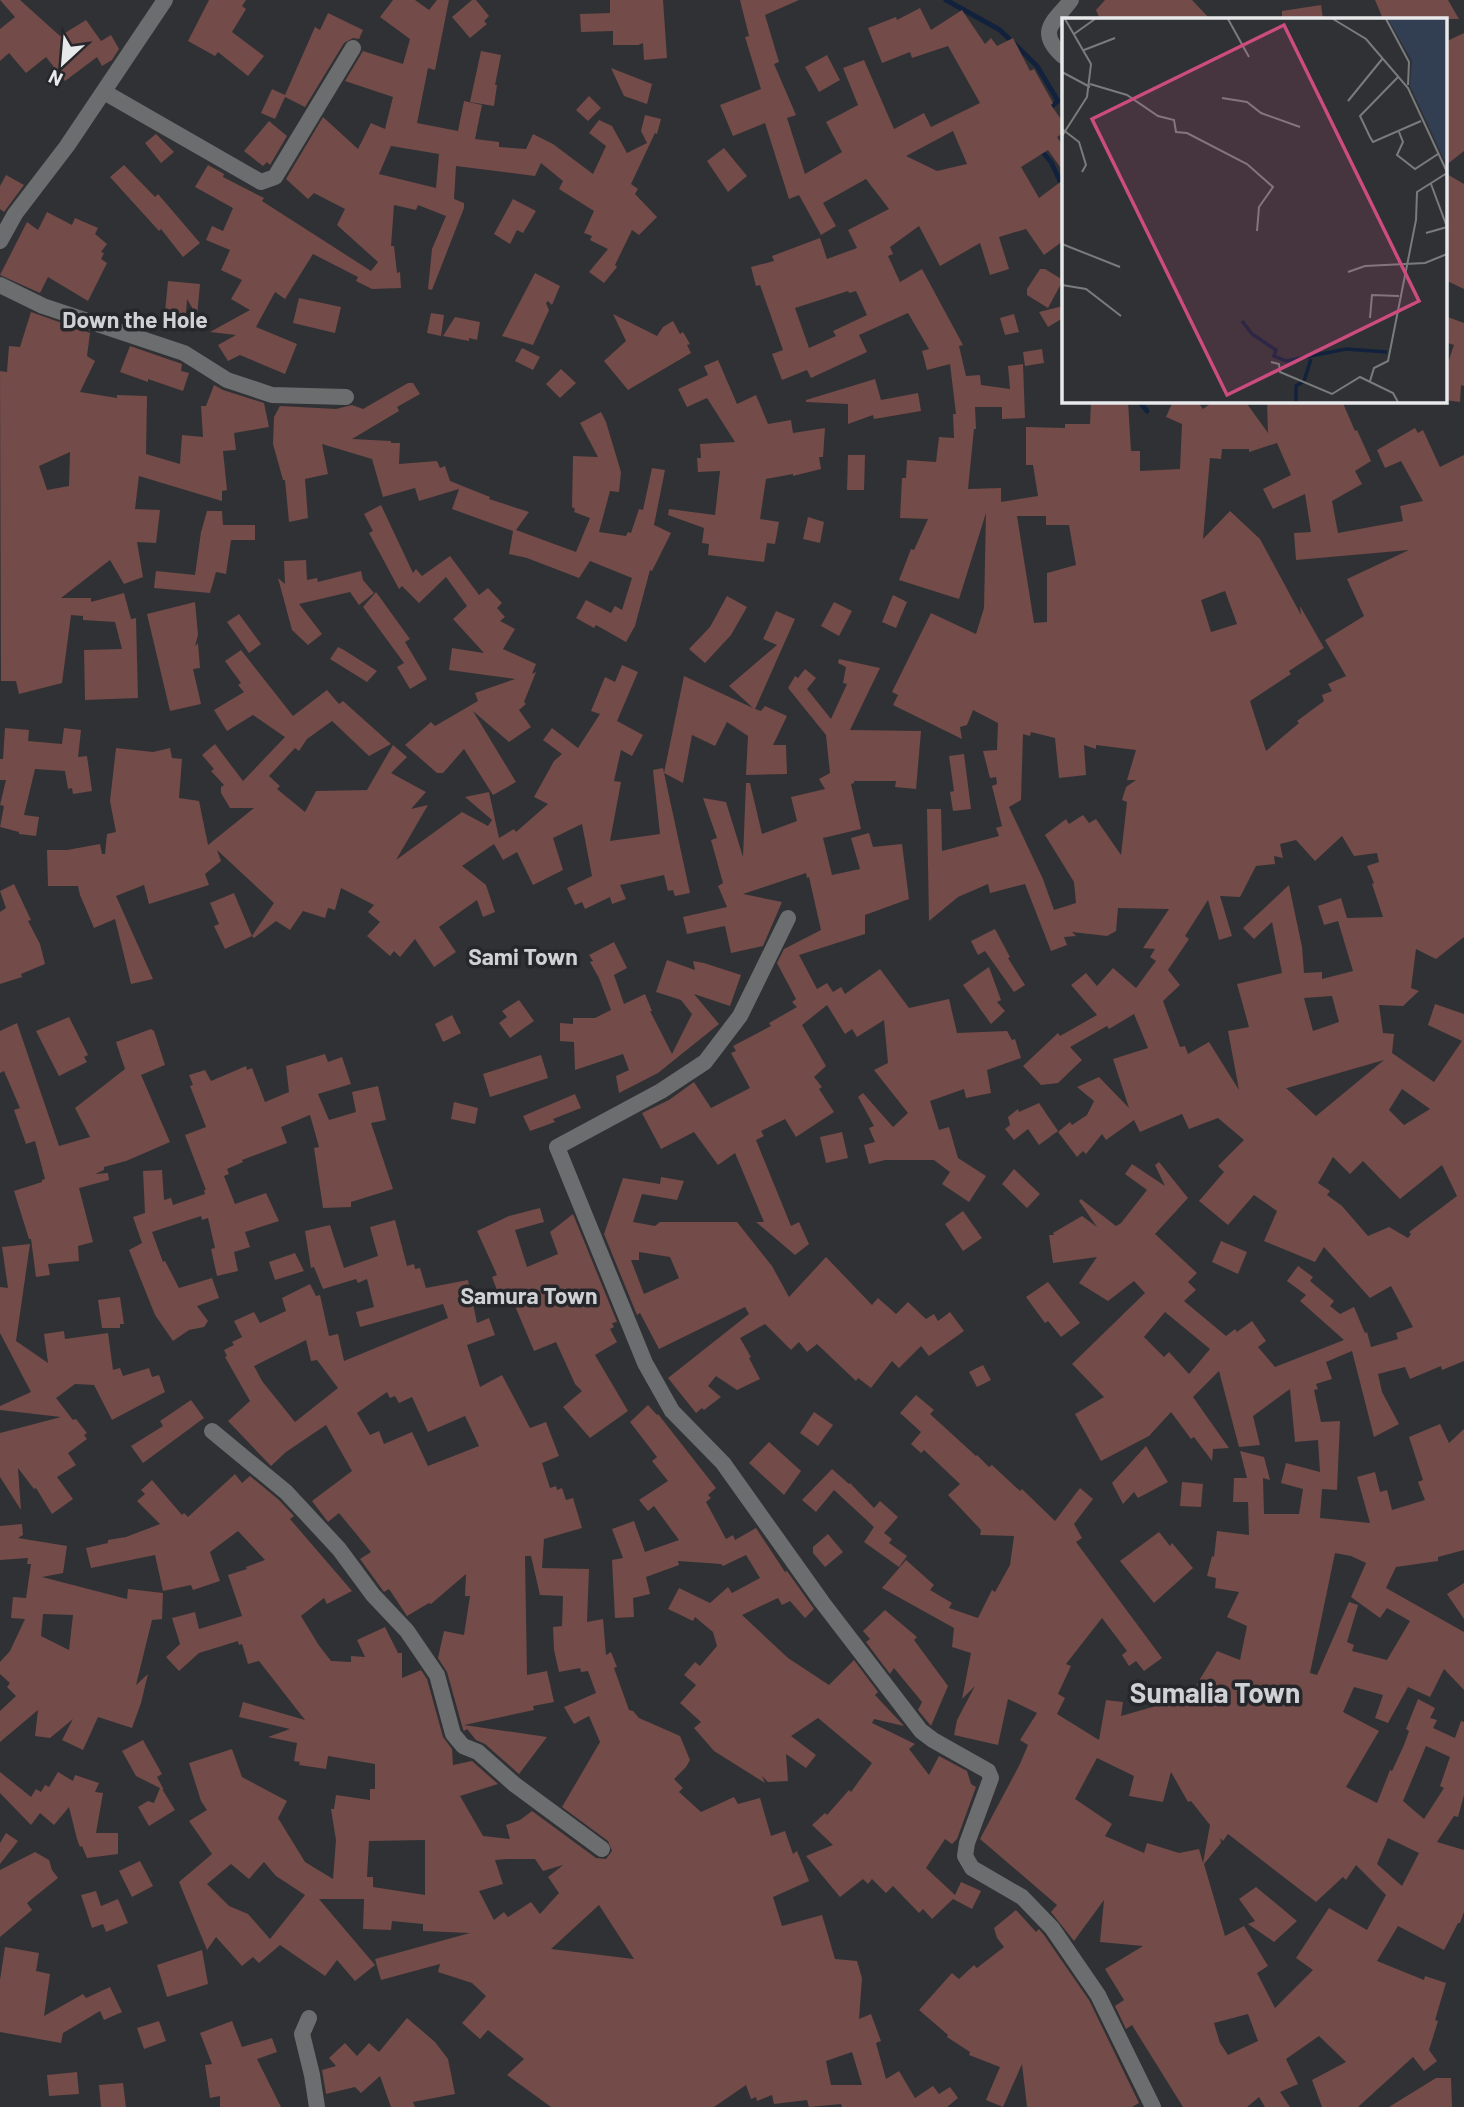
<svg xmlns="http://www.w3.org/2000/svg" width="1464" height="2107" font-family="Barlow,sans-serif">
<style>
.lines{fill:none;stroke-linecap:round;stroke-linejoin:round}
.stream{stroke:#12223c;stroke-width:5}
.building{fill:#734b49;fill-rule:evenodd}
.street{stroke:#6c6d6e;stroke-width:16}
.labels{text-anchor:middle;stroke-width:7;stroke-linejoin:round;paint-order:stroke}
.neighbourhood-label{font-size:23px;font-weight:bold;fill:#cfd1d4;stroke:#26272a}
.district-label{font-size:28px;font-weight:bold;fill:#cfd1d4;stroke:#26272a}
.inset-river{fill:none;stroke:#12223c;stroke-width:3.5}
.inset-road{fill:none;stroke:#7a7b7d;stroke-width:2}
.view{fill:#cc4c7f;fill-opacity:0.15;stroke:#cc4c7f;stroke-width:3.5}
.inset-edge{fill:none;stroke:#e8e9ea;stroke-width:3.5}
</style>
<rect width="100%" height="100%" fill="#303134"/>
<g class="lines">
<!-- stream -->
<g class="stream">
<polyline points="946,0 1000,30 1037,66 1058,101 1047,110"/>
<polyline points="1041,150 1051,162 1063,187"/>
<polyline points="1139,401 1147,411"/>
</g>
</g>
<!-- building -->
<g class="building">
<polygon points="0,0 20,0 60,36 86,20 101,41 111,35 119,49 112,60 102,66 97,57 65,81 46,57 26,73 9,53 0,61 0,29 15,17"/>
<polygon points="209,0 246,0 242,6 246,9 232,32 264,56 248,76 218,52 215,56 188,41"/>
<path d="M393 0H415L429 10 437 0H449L435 70 428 68 417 123 458 131 464 101 482 105 475 139 499 142V147L526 149 533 134 553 144 593 174 606 146 589 133 599 120 612 126 627 153 647 143 641 131 645 115 661 119 657 134 655 133 631 184 638 189 635 194 657 217 639 235 632 230 615 265 617 267 604 283 589 272 608 249 590 240 592 236 584 233 594 211 559 189 563 181 541 163 535 176 456 166 454 199 464 203V208L432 290 428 289 432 249 446 216 418 205 416 210 394 205 391 246H394L397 273 400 272 401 288 372 289 356 281 358 277 313 254 285 299 275 292 256 327 297 344 285 374 240 355 228 361 218 345 236 335 210 332 250 310 231 299 242 280 221 270 230 250 206 240 212 226 223 231 233 208 195 187 208 165 224 174 223 177 264 198 262 201 371 271 378 262 337 225 345 209 314 193 308 199 286 179 323 117 358 149 371 123 385 129 393 97 345 81 363 51 403 64 410 39 380 17ZM391 146 439 154 436 188 379 174Z"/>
<polygon points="472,0 476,0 489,16 484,21 487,24 470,38 452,17"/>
<polygon points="610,0 663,0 667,58 644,60 643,43 638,45 613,45 613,31 581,32 580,14 610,13"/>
<path d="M740 0H799L765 15 779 62 774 64 796 115 787 118 805 174 842 152 826 122 858 105 843 68 864 60 894 129 924 113 931 127 980 103 948 46 912 58 910 52 882 63 868 28 896 17 897 20 920 8 931 30 962 10 985 44 991 38 997 46 1013 38 1030 71 1034 69 1053 103 1051 105 1063 122V133L1057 137 1063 146V171L1048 150 1021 167 1039 198 1063 180V241L1044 255 1026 229 999 237 1009 269 990 275 980 243 940 266 919 226 890 247 893 254 888 256 900 282 922 269 963 345 959 346 966 376 980 375 981 385 1010 389 1008 366 1023 364 1025 418 1002 419V407H975L976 429H974L968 489 1001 488V502L1038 496 1033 465H1026V427L1065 428V424H1090L1091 401H1128L1131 451H1140V471L1180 469 1182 424 1166 417 1173 401H1197L1203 409 1214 401H1245L1268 433 1267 401H1342L1355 431 1357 430 1371 461 1355 471 1362 484 1332 501 1338 533 1403 521 1400 506 1423 501 1401 461 1385 468 1377 450 1415 428 1418 433 1423 430 1440 467 1464 455V937L1436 959 1416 949 1411 988 1419 991 1403 1006 1379 1005 1383 1033 1394 1034 1392 1053 1434 1082 1462 1041 1428 1025 1435 1004 1464 1014V1361L1442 1370 1441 1366 1410 1379 1405 1367 1378 1374 1382 1392 1399 1424 1374 1437 1352 1351 1326 1362 1332 1379 1316 1384 1318 1389 1314 1390 1321 1422 1340 1421 1337 1490 1322 1489 1320 1518 1370 1523 1357 1477 1375 1472 1380 1492 1387 1490 1392 1510 1425 1500 1418 1482 1423 1480 1409 1437 1440 1424 1449 1443 1464 1429V1550L1438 1557V1561L1396 1567 1386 1588 1464 1632V1690L1444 1669 1430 1697 1408 1687 1388 1723 1375 1718 1383 1695 1354 1687 1343 1712 1379 1731 1346 1787 1377 1803 1390 1770 1392 1771 1404 1745 1409 1731 1406 1729 1418 1699 1435 1708 1430 1718 1437 1720 1433 1728 1455 1738 1461 1721 1464 1722V1795L1458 1817 1454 1816 1437 1842 1464 1850V1912L1460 1923H1458L1444 1950 1398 1926 1377 1961 1424 1980 1425 1976 1446 1983 1435 2020 1438 2021 1429 2050 1437 2061 1424 2071 1413 2057 1358 2107H1322L1312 2080 1346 2062 1319 2036 1286 2059 1298 2084 1280 2092 1290 2107H1265L1259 2097 1247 2107H1183L1132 2025 1126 2029 1115 2006 1124 2000 1105 1969 1143 1946 1100 1942 1104 1900 1074 1941 1051 1912 1057 1905 980 1839 1020 1764 1028 1745 1020 1740 1037 1713 1008 1699 998 1745 954 1735 957 1720 975 1686 962 1699 971 1653 952 1647 954 1628 882 1588 906 1560 934 1585 930 1590 952 1603 949 1608 978 1618 992 1590 995 1592 1010 1565 1014 1536 980 1535 981 1530 948 1495 960 1484 924 1450 921 1453 911 1444 921 1432 900 1413 916 1395 934 1410 930 1414 976 1456 977 1455 989 1467 992 1465 1020 1491 1022 1489 1055 1521 1080 1488 1093 1499 1074 1524 1082 1538 1076 1542 1162 1658 1144 1671 1136 1661 1129 1666 1122 1655 1127 1651 1102 1618 1066 1664 1071 1666 1058 1694 1065 1698 1057 1714 1099 1740 1106 1700 1123 1702 1121 1716 1184 1698 1188 1692 1191 1694 1217 1651 1240 1660 1247 1626 1227 1617 1239 1592 1215 1588 1216 1578 1207 1576 1212 1556 1214 1557 1217 1531 1249 1535 1248 1502H1233L1234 1478H1247L1240 1451 1264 1457 1270 1480 1263 1478 1264 1514H1299L1303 1489 1281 1483 1286 1463 1320 1472 1318 1440 1295 1442 1290 1389 1253 1416 1260 1445 1239 1447 1219 1371 1193 1397 1229 1448 1213 1449 1212 1461 1194 1437 1191 1439 1171 1412 1149 1436 1101 1461 1075 1414 1104 1397 1072 1364 1145 1293 1134 1281 1108 1301 1079 1283 1097 1257 1053 1263 1049 1235H1054L1053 1233 1082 1216 1097 1227 1079 1201 1081 1199 1116 1226 1121 1223 1147 1190 1125 1174 1132 1164 1165 1186 1155 1165 1159 1162 1188 1198 1155 1234 1197 1273 1188 1282 1196 1290 1184 1301 1226 1336 1235 1329 1237 1332 1252 1321 1266 1341 1258 1347 1275 1367 1344 1340 1300 1301 1306 1295 1287 1281 1298 1266 1313 1277 1310 1281 1334 1301 1330 1306 1340 1314 1354 1307 1365 1333 1367 1332 1371 1347 1398 1339 1396 1333 1413 1327 1391 1286 1370 1298 1324 1247 1315 1262 1264 1241 1277 1211 1254 1195 1228 1225 1199 1201 1224 1172 1218 1166 1244 1140 1218 1118 1189 1129 1182 1114 1140 1132 1134 1120 1106 1140 1102 1134 1086 1154 1083 1151 1077 1157 1058 1132 1070 1122 1072 1125 1087 1115 1094 1101 1077 1087 1099 1077 1129 1108 1113 1059 1148 1048 1134 1014 1109 1029 1107 1026 1070 1047 1082 1060 1058 1083 1041 1085 1023 1066 1058 1033 1060 1036 1097 1015 1071 985 1086 973 1097 986 1113 968 1136 988 1156 961 1150 957 1155 949 1143 948 1169 909 1118 908 1116 931 1107 936 1072 932 1076 936 1064 937 1067 945 1051 951 1025 884 990 893 988 884 958 897 929 921 927 809H941L942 851 999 836 996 828 1002 826 992 786 997 784 996 777 990 778 983 751 997 750 998 723 973 710 967 725 960 727 962 739 893 705 898 695 892 692 931 613 976 634 984 608 986 513 959 599 899 580 911 549 914 550 928 519 900 518 902 478H906L907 460 936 462 939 437 954 438 953 414H956L950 364 927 370 922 351 929 349 908 313 859 335 867 352 811 378 807 370 782 380 772 354 783 350 760 285 756 286 751 267 774 261 772 256 820 238 827 259 857 248 848 230 889 209 866 179 823 203 836 226 821 235 799 195 789 199 765 123 733 136 720 105 761 89 745 37 749 36ZM953 131 967 164 937 171 906 156ZM848 291 849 293 856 291 867 315 833 331 836 336 809 348 795 308ZM1277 443 1291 475 1263 489 1273 509 1305 494 1311 532 1294 533 1296 560 1409 550 1347 579 1364 616 1325 640 1346 676 1328 684 1332 691 1322 695 1324 701 1297 721 1299 723 1266 751 1250 701 1291 674 1289 671 1324 648 1300 606 1301 615 1260 539 1230 511 1203 539 1210 458 1221 459 1222 449H1249V452ZM1017 516H1046V525H1069L1076 565 1047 573V622L1034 623ZM1225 591 1237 624 1211 632 1201 600ZM1031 732 1055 738 1059 778 1086 775 1084 745 1096 749V745L1136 750 1127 780H1136L1126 787 1122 800 1127 802 1121 855 1096 819 1089 823 1083 815 1069 824 1066 819 1045 835 1074 882 1076 903 1054 910 1043 879 1009 807 1021 800 1023 734 1030 736ZM1342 836 1354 856 1377 853 1379 862 1367 866 1374 883 1372 884 1383 917 1347 918 1341 898 1318 906 1324 925 1338 921 1353 971 1322 979V972L1304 973 1302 947 1289 885 1243 928 1254 939 1272 922 1282 973 1237 984 1249 1027 1228 1031 1239 1090 1209 1042 1188 1054 1185 1046 1180 1047 1163 1001 1180 985 1168 970 1189 939 1185 936 1208 900 1219 940 1232 936 1220 896 1240 897 1256 866 1275 864 1274 856 1283 858 1280 844 1296 840 1315 861ZM1332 996 1339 1022 1313 1031 1304 998ZM1384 1060 1316 1116 1286 1088H1287ZM1402 1089 1430 1109 1404 1125 1389 1110ZM1333 1157 1350 1174 1363 1161 1400 1199 1442 1165 1457 1196 1409 1232 1411 1234 1408 1238 1389 1227 1368 1236 1342 1206 1327 1195 1330 1191 1318 1183ZM1165 1312 1210 1349 1189 1374 1169 1352 1164 1357 1144 1337ZM1335 1553 1351 1556 1366 1563 1351 1597 1380 1618 1387 1608 1410 1621 1387 1660 1352 1651 1354 1645 1347 1642 1358 1605 1349 1602 1317 1675 1310 1673ZM1426 1746 1450 1757 1440 1786 1444 1788 1424 1819 1403 1801ZM1097 1758 1134 1776 1129 1796 1163 1802 1171 1772 1188 1802 1191 1801 1210 1825 1203 1863 1199 1849 1179 1853 1147 1843 1144 1853 1105 1836 1112 1824 1075 1799ZM1228 1834 1316 1902 1343 1877 1346 1880 1356 1865 1386 1895 1367 1930 1329 1908 1296 1958 1313 1970 1275 2008 1257 1973 1268 1966 1244 1926 1225 1936 1204 1864 1221 1843 1220 1838 1223 1841ZM1388 1838 1419 1853 1402 1886 1377 1864ZM1248 2014 1258 2041 1228 2055 1220 2043 1214 2023Z"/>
<polygon points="1105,0 1192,0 1210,19 1100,19 1096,10"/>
<polygon points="1375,0 1448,0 1459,19 1383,19"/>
<polygon points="1321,5 1323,19 1282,19 1282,11"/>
<polygon points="328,13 363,30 359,39 353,38 344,43 305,107 285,97 275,119 261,113 272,89 285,95 315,27 320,30"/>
<polygon points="1464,33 1464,151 1445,166 1445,42"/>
<polygon points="481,51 501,55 495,85 497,85 494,106 470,102"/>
<polygon points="827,55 840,80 819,92 805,67"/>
<polygon points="611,68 652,84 647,104 624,96"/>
<polygon points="589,96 601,108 588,121 576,110"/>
<polygon points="269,121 287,136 270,165 267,162 263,166 244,151"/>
<polygon points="156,134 174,152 161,163 145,143"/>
<polygon points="724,148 747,176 728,192 707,161"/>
<polygon points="124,165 155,197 158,194 200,243 183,257 161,229 159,231 110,177"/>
<polygon points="1445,173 1464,184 1464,289 1445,280"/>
<polygon points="6,175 24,185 4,212 0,209 0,186"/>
<polygon points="513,199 536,211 523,233 517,230 510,244 494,234"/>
<polygon points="47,212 72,225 75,218 98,228 95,234 107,244 101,252 104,253 101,259 107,263 88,301 48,277 40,293 0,275 27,222 38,230"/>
<polygon points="1040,269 1045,269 1063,280 1048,308 1027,295 1027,289"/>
<polygon points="535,273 560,286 552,305 548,301 546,303 549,310 533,345 502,336"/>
<polygon points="168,281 200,284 197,316 187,299 185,326 164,323"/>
<polygon points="299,298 341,307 335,333 293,323"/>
<polygon points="1063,306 1063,318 1048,327 1039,312"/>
<path d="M31 312 90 333 87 356 95 361 80 392 117 398V395L147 396 146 454 180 464 182 435 203 437 201 406H206L214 385 223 390 264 403 269 427 234 433 236 450 223 451 227 490 222 491V501L139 476 135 509 160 510 156 543 137 542 143 577 124 584 110 560 61 598H91V602L124 593 131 619 136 618 138 698 85 700 84 650 122 649 115 622 83 620V616L71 615 62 683 19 694 16 681H1L0 371 7 372 9 346 20 347ZM70 452 69 486 47 490 39 466Z"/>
<polygon points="431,313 444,315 441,336 427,333"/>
<polygon points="613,314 657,336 663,327 673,321 680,334 683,332 690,344 687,345 691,353 628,390 604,361 626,341"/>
<polygon points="1014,314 1019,332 1005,335 1000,318"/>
<polygon points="1445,316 1464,323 1464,386 1461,385 1460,402 1445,400 1445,371 1454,345 1445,342"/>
<polygon points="455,317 480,322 477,340 469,338 469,341 443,336"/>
<polygon points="130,346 182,364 181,371 189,373 183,391 148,379 148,382 120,372"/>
<polygon points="522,348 540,357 533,370 515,361"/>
<polygon points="1042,349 1044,363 1025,366 1023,352"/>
<polygon points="718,360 737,404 756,395 768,424 791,420 793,433 825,428 823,457 819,457 821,469 793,476 793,474 766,479 760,519 779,522 775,544 767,543 764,562 708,555 709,544 702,543 704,528 668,515 669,509 715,515 720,471 698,472 697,458 701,458 700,444 735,442 707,398 687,407 678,389 708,375 704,366"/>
<polygon points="561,369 576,383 560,398 546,384"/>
<polygon points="875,379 881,400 918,393 921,411 874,419 873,415 848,424 848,404 806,402 806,400"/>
<polygon points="408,383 413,383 420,394 397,407 399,411 352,439 391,441 391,443 400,443 399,464 437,461 440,468 445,466 450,481 490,497 489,499 529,512 516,530 576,552 590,518 574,512 575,509 572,507 573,456 598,457 580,423 601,412 606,422 621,472 619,492 610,491 599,532 626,536 628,532 631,533 639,509 643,510 652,468 665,470 654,525 671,533 652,571 650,570 635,626 626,642 596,625 594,628 576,618 586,600 611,613 615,606 622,610 632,578 590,561 579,578 527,558 509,554 513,531 452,509 459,489 419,501 415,488 383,497 372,459 322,444 328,474 305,479 308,518 289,522 285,480 283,480 273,444 274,417 280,406 336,409 352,405 363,409"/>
<polygon points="848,455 865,455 864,490 847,490"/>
<polygon points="381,505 413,573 416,569 422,576 450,556 479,595 488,588 502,603 497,608 505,617 500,621 515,629 503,649 536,664 532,674 536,672 524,702 526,704 519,710 531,727 509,742 473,711 516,782 493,795 464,749 443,773 437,773 405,745 431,722 435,726 478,701 475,693 515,679 449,670 452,648 484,653 453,619 467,606 446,577 419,603 402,586 399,589 369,533 373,531 364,514"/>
<polygon points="207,511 222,511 223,525 255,525 255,540 231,540 226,574 216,572 210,593 154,588 156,571 195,575 201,532"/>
<polygon points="808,517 824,522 820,543 803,539"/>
<polygon points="306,560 307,580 317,578 318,582 361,571 363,580 374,593 359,605 350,592 299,604 322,634 308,645 292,630 278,578 285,584 284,561"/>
<polygon points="376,592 410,639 405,642 427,679 410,689 397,667 404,663 363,607"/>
<polygon points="893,595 907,602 896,628 882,622"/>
<polygon points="727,596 747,607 731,635 705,663 689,649 710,627"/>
<polygon points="195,602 198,635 195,646 198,643 200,668 193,669 201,704 170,711 147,614"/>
<polygon points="834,602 852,611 839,636 821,626"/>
<polygon points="776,611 795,619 755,709 761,711 765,706 787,716 773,745 786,745 787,774 746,775 748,736 727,722 715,746 692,735 683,783 664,773 684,676 753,708 729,686 777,645 763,639"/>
<polygon points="239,614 261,644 249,653 227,622"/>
<polygon points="338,647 344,650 377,671 367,682 330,659"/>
<polygon points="241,650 293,716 327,690 339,704 343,701 391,744 369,756 332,721 307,739 299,751 295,748 269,776 280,786 277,789 305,812 316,791 367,790 393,745 407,757 391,773 426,792 411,809 428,805 396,860 462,812 488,826 492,820 465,797 489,792 499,838 514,829 516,832 548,804 534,797 554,761 562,754 543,740 552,728 578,748 600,714 591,711 605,677 615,682 622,665 638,672 617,721 643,735 632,756 621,750 614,781 621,782 610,841 660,834 653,770 663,768 690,893 675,896 673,890 668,891 664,875 620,885 626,899 612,904 610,897 585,909 582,902 575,905 567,888 592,876 582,824 553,838 563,870 533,885 517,852 503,860 494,844 462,866 486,885 495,912 483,917 477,900 439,927 456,952 434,967 415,939 400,957 394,951 390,956 367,936 380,922 368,912 374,905 341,888 335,910 328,908 325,918 303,911 290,930 276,921 254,938 252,936 225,949 214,926 219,924 210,903 234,893 252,936 274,903 217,850 221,861 205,874 209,885 149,904 144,885 116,896 153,979 131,984 115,919 94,928 80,895 78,886 48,886 47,850 67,850 100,844 102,854 105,854 107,834 116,832 110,801 116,748 153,752 170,748 172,758 182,759 179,798 199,801 208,845 254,808 230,808 221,793 221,787 224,785 211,771 214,769 202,755 215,744 243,781 285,737 253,715 227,731 214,710 244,692 238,685 241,683 225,661"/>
<polygon points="839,659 880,668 850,730 921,731 916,789 895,787 896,781 854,781 854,783 851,784 861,829 823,838 832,875 860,869 851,838 869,833 873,847 902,844 909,899 865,915 865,934 799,955 817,989 827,983 833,992 841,987 845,994 880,969 909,1008 949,999 957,1033 1007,1031 1012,1040 1015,1039 1021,1058 987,1070 991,1093 966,1098 964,1089 930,1101 939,1130 949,1127 958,1158 986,1176 969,1202 942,1184 950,1172 934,1160 885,1160 869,1164 864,1145 875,1142 869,1128 874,1126 858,1097 863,1093 893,1127 908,1113 874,1070 888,1063 884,1020 857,1037 852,1029 845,1034 827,1005 802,1025 826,1066 814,1077 822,1087 819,1089 834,1112 796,1137 785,1119 761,1131 764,1136 756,1140 791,1226 799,1222 809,1244 795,1255 756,1222 764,1222 735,1153 718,1165 694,1132 661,1149 642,1113 669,1100 694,1082 711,1108 750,1088 731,1053 736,1051 733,1046 771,1026 769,1023 797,1007 792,1002 796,999 777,963 784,949 821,930 809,877 807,878 806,873 743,894 782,902 763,946 731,953 725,926 687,934 683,917 727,907 718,886 723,883 711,840 717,838 703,798 726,802 743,857 746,783 750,783 762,834 797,821 791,797 825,789 819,779 830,773 826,735 788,688 795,676 798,678 805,669 816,678 807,689 831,719 847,684 843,683 846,667 838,663"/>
<polygon points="5,728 29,730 28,741 62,744 64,728 81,730 78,757 87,756 92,791 73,794 72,788 68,789 65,771 35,769 24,815 39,817 36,836 19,834 19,832 0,827 4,806 0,805 6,780 0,780 0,759 3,759"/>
<polygon points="964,754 971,809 953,811 950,792 954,791 949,756"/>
<polygon points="14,884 31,920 28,921 40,944 45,964 21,974 22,977 0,984 0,912 6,908 0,891"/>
<polygon points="995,929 1010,957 1008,958 1025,985 1014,992 985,951 978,955 971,941"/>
<polygon points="614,942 627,968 614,975 624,1004 645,994 652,1011 650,1011 672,1054 692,1014 681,1000 656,992 667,960 695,970 693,961 704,963 741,975 730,1006 694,994 719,1024 658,1073 619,1093 616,1076 629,1070 623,1054 575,1070 574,1042 560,1041 560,1023 573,1024 573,1018 595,1018 611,1010 599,978 590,962 593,961 589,955"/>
<polygon points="989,967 1001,1000 997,1002 1005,1011 991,1024 963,985"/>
<polygon points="519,1000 534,1021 510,1038 499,1023 507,1017 502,1011"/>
<polygon points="452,1015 461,1033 443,1042 435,1024"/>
<polygon points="69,1017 88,1055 84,1057 87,1062 59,1076 36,1031"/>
<polygon points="17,1023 59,1146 90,1137 75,1108 125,1069 116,1042 151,1029 154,1031 165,1065 141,1075 170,1142 126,1161 104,1167 104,1170 95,1174 108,1173 109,1180 79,1188 93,1242 78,1246 79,1261 48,1264 50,1275 36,1277 31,1239 29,1239 14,1191 42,1182 42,1180 45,1179 35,1141 26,1144 14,1110 20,1108 4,1071 0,1073 0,1031"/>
<polygon points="325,1054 328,1062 342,1057 351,1084 318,1094 329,1120 356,1112 352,1092 378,1086 386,1120 371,1123 393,1189 351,1202 351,1207 323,1208 314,1148 319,1147 310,1115 281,1127 287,1143 242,1160 243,1162 227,1169 229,1174 224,1176 235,1204 266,1193 279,1221 245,1232 250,1247 234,1252 238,1271 217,1276 211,1249 215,1248 208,1218 202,1220 201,1216 152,1232 163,1262 165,1261 179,1288 212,1278 219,1298 197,1306 208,1321 204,1327 189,1330 173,1341 155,1315 129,1250 142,1243 133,1217 145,1213 143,1171 162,1170 164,1200 171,1198 173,1205 205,1194 204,1190 206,1190 185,1135 206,1127 190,1086 193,1085 189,1075 205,1070 211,1081 246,1066 247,1070 252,1068 265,1102 289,1092 286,1066"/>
<polygon points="541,1055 548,1078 490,1097 483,1074"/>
<polygon points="575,1094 581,1108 553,1119 555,1122 530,1131 523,1116"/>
<polygon points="454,1102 478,1108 475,1124 451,1119"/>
<polygon points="1039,1103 1058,1131 1039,1145 1028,1129 1014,1140 1005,1129 1010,1125 1008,1117 1018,1109 1019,1112"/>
<polygon points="842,1132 848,1158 826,1163 820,1137"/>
<polygon points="1014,1169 1040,1194 1027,1208 1002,1184"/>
<path d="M661 1177 684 1181 677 1200 642 1194 633 1222 655 1226 660 1222H737L772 1266 789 1297 826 1257 872 1305 878 1298 896 1314 908 1302 926 1319 934 1314 938 1321 950 1312 964 1331 929 1356 921 1346 899 1368 892 1361 871 1388 858 1378 856 1381 817 1344 807 1352 799 1342 791 1350 765 1324 740 1338 751 1357 749 1358 760 1379 737 1390 716 1376 708 1386 721 1397 704 1410 702 1408 696 1413 668 1378 749 1314 745 1307 659 1349 640 1313 637 1315 604 1234 623 1178 660 1184ZM639 1252 670 1257 679 1278 644 1294 631 1260H639Z"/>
<polygon points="540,1208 544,1222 515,1230 527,1267 558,1254 550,1232 573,1214 617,1322 612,1323 614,1327 610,1329 617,1342 595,1355 628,1411 590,1438 563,1407 582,1391 575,1384 556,1342 534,1351 512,1299 502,1303 492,1277 497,1275 477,1231 509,1216"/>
<polygon points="963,1211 982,1238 963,1251 945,1224"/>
<path d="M395 1220 407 1266 414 1264 415 1269 420 1268 426 1288 468 1280 477 1323 489 1318 495 1335 467 1345 480 1387 502 1375 530 1428 546 1422 559 1456 542 1463 550 1488 556 1486 557 1490 562 1488 566 1500 573 1498 582 1528 544 1539 542 1568 589 1569 587 1622 603 1619 606 1655 611 1652 617 1667 614 1668 629 1710 633 1711 639 1718 680 1736 690 1760 686 1767 674 1779 683 1788 679 1792 701 1812 734 1797 738 1804 760 1798 771 1836 785 1831 793 1854 797 1851 809 1881 773 1897 782 1926 822 1915 835 1959 857 1961 862 1978 859 2019 871 2014 881 2041 876 2043 886 2079 899 2071 915 2098 933 2086 939 2094 950 2087 958 2098 947 2107H842L841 2104 809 2107 807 2100 774 2104 772 2095 757 2101 756 2097 751 2099 746 2085 714 2107H551L507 2075 524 2059 488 2030 480 2039 462 2023 486 1996 472 1983 438 1972 440 1964 381 1980 375 1959 470 1933 423 1931V1924L392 1921 391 1930 363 1929 364 1899H319L375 1965 355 1981 337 1960 325 1976 280 1945 259 1963 253 1957 242 1966 216 1937 207 1950 179 1882 212 1854 189 1821 207 1810 201 1801 189 1763 232 1749 242 1777 287 1801 278 1818 305 1862 333 1879 336 1840 331 1809H334L336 1795 370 1800V1789H375V1764L328 1756 326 1769 299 1765 300 1762 294 1761 297 1743 268 1737 290 1729 239 1717 243 1702 305 1720 259 1661 248 1664 242 1644 239 1645 238 1641 199 1653 179 1671 166 1657 180 1644 172 1618 195 1612 199 1629 242 1616 228 1575 247 1569 246 1567 265 1560 238 1531 210 1552 220 1581 193 1590 191 1585 163 1591 155 1555 91 1568 86 1548 108 1543V1540L126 1537 160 1524 137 1501 145 1494 141 1490 152 1480 182 1515 184 1513 188 1517 235 1474 242 1483 250 1476 279 1500 294 1516 290 1519 352 1591 327 1604 324 1598 301 1616 318 1644 331 1661 351 1662V1656L365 1657 357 1640 385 1627 398 1653H402V1678L421 1670 427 1679 443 1737 452 1749 453 1765 472 1761 498 1784 460 1796 483 1836 510 1839 506 1825 520 1820 532 1811 596 1858 606 1859 612 1851 608 1841 562 1807 600 1742 589 1716 574 1724 564 1707 596 1693 588 1671 581 1672 580 1668 559 1672 554 1650 553 1627 562 1626 563 1596 540 1595 531 1556H525L527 1675 547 1671 554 1702 533 1706 534 1710 464 1725 547 1737 519 1774 485 1744 476 1740 467 1729 464 1731 463 1729 447 1672 438 1658 444 1631 464 1635 470 1596H465L466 1574 431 1604 429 1603 407 1616 389 1589 384 1592 360 1559 371 1552 339 1513 328 1522 312 1501 352 1471 326 1425 286 1452 271 1466 228 1421 250 1401 225 1357 227 1356 224 1350 234 1345 232 1342 242 1337 234 1321 254 1312 260 1323 286 1311 282 1298 310 1284 316 1296 320 1295 329 1336 338 1334 344 1361 448 1318 443 1304 360 1327 356 1312 374 1307 367 1279 358 1283 356 1279 323 1289 314 1267 311 1268 305 1231 330 1225 344 1268 378 1256 370 1227ZM306 1340 311 1361 317 1360 338 1388 295 1422 262 1381 254 1366ZM387 1392 390 1398 395 1396 399 1403 412 1397 428 1432 465 1416 479 1446 428 1466 412 1432 384 1444 379 1431 370 1435 357 1413ZM425 1840V1895L373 1887V1877H367L369 1841ZM507 1859H535L543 1871 563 1865 548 1877 559 1893 540 1914 531 1902 508 1917 504 1912 494 1920 479 1891 503 1884 495 1860ZM264 1862 276 1876 305 1895 270 1939 248 1914 229 1906 207 1884 231 1864 249 1879ZM599 1905 634 1959 551 1949ZM852 2052 862 2085H831L826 2061Z"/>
<polygon points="1221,1241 1247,1252 1238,1274 1212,1262"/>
<polygon points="30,1244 16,1341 48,1363 44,1334 64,1331 65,1339 108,1333 113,1370 120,1368 123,1376 149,1368 152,1377 159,1375 165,1392 112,1420 94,1385 75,1384 56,1398 73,1420 76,1419 87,1433 84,1435 87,1439 68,1453 76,1465 57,1477 73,1499 52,1514 36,1488 34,1489 18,1468 21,1510 0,1477 0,1433 61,1417 0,1410 0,1406 31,1392 0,1333 0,1287 8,1288 2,1247"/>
<polygon points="295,1253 304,1271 275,1280 269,1262"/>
<polygon points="1048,1282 1080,1323 1061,1337 1048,1321 1045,1323 1026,1297"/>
<polygon points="120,1297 124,1324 120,1324 120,1328 102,1328 98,1300"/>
<polygon points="983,1365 991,1380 977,1387 969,1372"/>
<polygon points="191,1400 204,1418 143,1463 131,1446 163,1426 160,1421"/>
<polygon points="648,1405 657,1415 658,1414 716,1488 708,1495 711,1498 706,1502 726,1539 733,1535 735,1540 756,1528 785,1572 787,1571 814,1609 805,1618 790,1601 782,1605 778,1598 742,1615 788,1658 829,1685 854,1660 878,1692 875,1695 904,1726 874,1719 872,1723 915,1744 909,1749 929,1775 939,1756 967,1771 971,1784 976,1787 957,1839 952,1844 945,1839 926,1868 955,1895 961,1882 981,1891 972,1909 953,1899 932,1919 923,1909 919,1913 893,1886 886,1893 872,1879 868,1884 863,1879 840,1897 806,1856 833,1845 812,1825 825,1813 827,1815 849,1790 851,1792 872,1763 818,1718 791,1736 816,1755 806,1768 786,1754 788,1781 768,1782 762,1776 765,1783 714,1751 694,1728 701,1722 680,1703 696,1685 684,1675 695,1662 700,1666 717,1646 713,1632 695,1617 693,1621 668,1609 679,1588 710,1603 728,1587 732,1593 760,1578 746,1555 723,1566 721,1564 678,1561 679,1565 646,1577 650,1594 633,1598 634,1617 615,1618 612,1560 623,1558 612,1529 634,1521 645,1552 679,1540 654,1506 648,1511 639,1500 668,1481 652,1461 657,1457 630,1422"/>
<polygon points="814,1412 833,1425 818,1446 800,1433"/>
<polygon points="769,1442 801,1471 784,1495 749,1463"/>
<polygon points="1146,1446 1168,1482 1138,1498 1134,1492 1123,1504 1112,1483"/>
<polygon points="832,1469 849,1484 850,1483 874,1508 880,1501 898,1517 884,1533 892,1539 889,1543 907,1556 899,1567 864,1542 874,1527 834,1490 816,1512 802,1500"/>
<polygon points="1182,1482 1203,1484 1201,1507 1180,1506"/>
<path d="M22 1524 23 1535 18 1538 67 1546 63 1573 42 1577 127 1599 128 1589 163 1593 162 1619 152 1620 136 1685 148 1674 141 1703 132 1728 98 1717 83 1750 62 1740 73 1719 50 1738 35 1736 38 1710 0 1742V1711L16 1696 7 1687 10 1683 0 1674V1662L10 1651 25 1619 11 1618 13 1597 26 1598 31 1564H27L28 1558 0 1560V1526ZM43 1614 73 1615 69 1650 41 1636Z"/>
<polygon points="1159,1532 1170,1546 1172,1543 1193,1568 1154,1603 1120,1561"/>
<polygon points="828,1534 843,1552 825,1567 813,1553 813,1547"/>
<polygon points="1464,1583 1464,1619 1447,1594"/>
<polygon points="885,1610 917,1637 914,1640 948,1686 931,1726 918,1710 922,1702 894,1668 890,1674 866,1642 870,1639 863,1631"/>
<polygon points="143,1740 162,1774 157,1777 164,1790 162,1789 175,1810 149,1826 138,1807 148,1801 154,1803 160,1788 136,1776 122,1751"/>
<polygon points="0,1772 31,1797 36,1789 41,1792 45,1785 49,1787 58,1772 73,1781 75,1775 99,1783 95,1792 103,1793 96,1833 118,1833 118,1854 87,1858 82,1846 80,1847 77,1839 69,1807 54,1825 40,1813 31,1825 0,1793"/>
<polygon points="6,1833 18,1841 0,1864 0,1843"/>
<polygon points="35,1852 49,1860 52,1870 58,1878 27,1903 32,1910 0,1937 0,1870"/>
<polygon points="140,1861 153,1886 132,1897 119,1871"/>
<polygon points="1256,1887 1297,1921 1274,1942 1248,1924 1255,1921 1239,1899"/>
<polygon points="96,1891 101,1906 118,1899 128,1923 106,1932 103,1924 92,1928 81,1895"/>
<polygon points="1016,1910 1036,1932 1039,1929 1044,1935 1089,2000 1139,2103 1132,2107 1027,2107 1022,2064 1003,2107 986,2100 1000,2067 969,2055 970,2052 947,2037 948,2035 919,2010 952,1973 959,1979 974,1965 977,1968 1004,1947 997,1938 994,1928"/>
<polygon points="5,1947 39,1953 36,1971 50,1974 44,2016 83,1994 86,1998 110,1987 122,2012 104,2020 100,2011 63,2033 61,2043 0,2032 0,1980"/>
<polygon points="202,1950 208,1984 167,1997 157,1965"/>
<polygon points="407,2018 435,2042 448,2059 455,2094 413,2102 415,2107 391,2107 380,2076 361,2093 355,2087 326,2094 322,2070 336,2066 329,2058 345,2043 357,2056 369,2043 379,2052"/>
<polygon points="159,2021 166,2041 144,2049 137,2028"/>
<polygon points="232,2021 242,2047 272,2038 277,2052 257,2059 281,2107 220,2107 220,2096 210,2098 205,2065 212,2064 200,2033"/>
<polygon points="77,2072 79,2094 49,2096 47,2075"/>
<polygon points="1436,2078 1451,2078 1452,2107 1389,2107"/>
<polygon points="123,2083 126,2107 101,2107 99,2085"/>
</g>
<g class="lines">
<!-- street -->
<g class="street">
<path d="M1063 56C1034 30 1057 20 1071 0"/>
<polyline points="104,92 261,182 275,177 353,48"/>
<polyline points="0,241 15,214 67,146 165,0"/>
<polyline points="0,285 43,306 184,353 227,380 272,395 346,397"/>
<polyline points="788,918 740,1016 705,1062 661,1091 557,1147 645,1363 672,1411 723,1463 822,1602 921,1731 933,1740 988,1771 991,1778 967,1843 965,1856 972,1868 1022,1897 1052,1928 1098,1995 1153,2107"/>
<polyline points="212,1431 286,1492 339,1549 373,1595 407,1631 437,1675 453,1734 463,1746 478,1752 514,1784 602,1849"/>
<polyline points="309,2018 302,2034 312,2075 317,2107"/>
</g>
</g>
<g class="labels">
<!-- neighbourhood labels -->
<g class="neighbourhood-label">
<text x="135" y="328">Down the Hole</text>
<text x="523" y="965">Sami Town</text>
<text x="529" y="1304">Samura Town</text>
</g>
<!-- district labels -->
<g class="district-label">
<text x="1215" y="1703">Sumalia Town</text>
</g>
</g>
<!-- overview -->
<g transform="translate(1062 18)">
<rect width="385" height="385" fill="#303134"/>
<path d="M326 1H385V148L348 68 350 43Z" fill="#323f53"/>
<path class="inset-river" d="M180 303 190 316 214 332 212 338 224 343 284 331 325 334M234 384V368L242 363 249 341"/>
<path class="inset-road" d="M166 1 187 39M271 1 304 21 346 70 385 154M324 1 347 44 346 67M12 16 33 1M22 32 53 20M0 54 28 69M337 58 298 98 308 119 311 124 359 103M28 66 65 77 96 98 112 102 114 114 125 115 185 146 211 169 197 189 195 213M160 80 185 84 199 95 238 109M286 83 321 40M0 111 17 124 24 147 20 154M337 114 341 124 335 137 353 151 376 136M0 118 25 79 29 46 3 1M364 215 385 209 369 166M0 226 58 249M286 254 303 248 363 245 385 236M0 267 24 271 59 298M308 300 310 277 337 278M209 344 217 346 218 354 270 376 298 359 331 375 336 384M308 363 312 350 326 343 354 202 355 174 385 155"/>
<path class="view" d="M222 7 357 283 165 377 30 101Z"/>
<rect width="385" height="385" class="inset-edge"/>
</g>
<!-- north arrow -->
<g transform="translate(63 63) rotate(206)" stroke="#26272a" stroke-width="5" paint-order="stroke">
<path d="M0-5L12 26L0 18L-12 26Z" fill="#e8e9ea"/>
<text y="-10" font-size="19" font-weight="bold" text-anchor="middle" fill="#e8e9ea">N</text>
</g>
</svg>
